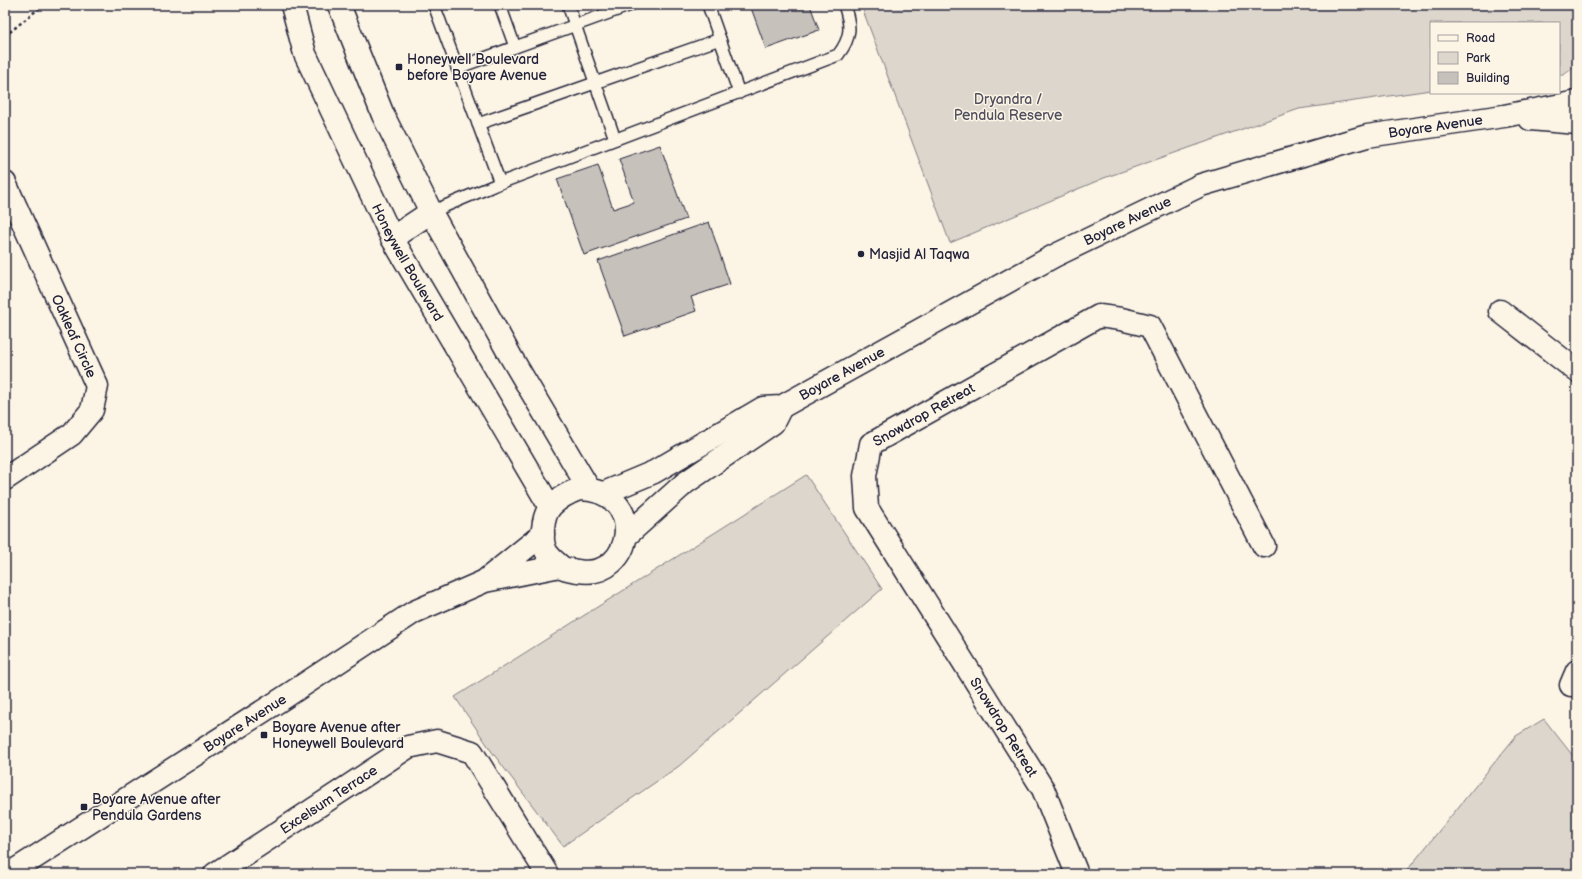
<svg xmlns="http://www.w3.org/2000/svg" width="1582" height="879" font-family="'Balsamiq Sans',sans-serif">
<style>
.green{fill:#dcd6cc;stroke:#7f7c84}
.building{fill:#c6c1bb;stroke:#22223b}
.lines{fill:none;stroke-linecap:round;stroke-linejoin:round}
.service-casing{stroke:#22223b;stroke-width:14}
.minor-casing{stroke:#22223b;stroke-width:25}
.tertiary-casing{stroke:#22223b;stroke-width:25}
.path{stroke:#22223b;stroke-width:2.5;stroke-dasharray:3 3;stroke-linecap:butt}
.service{stroke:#fcf5e5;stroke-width:11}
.minor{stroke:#fcf5e5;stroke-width:22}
.tertiary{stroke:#fcf5e5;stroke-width:22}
.poi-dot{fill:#22223b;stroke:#fcf5e5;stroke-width:1.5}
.labels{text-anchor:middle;stroke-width:3;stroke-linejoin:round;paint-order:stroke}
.poi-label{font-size:14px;fill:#22223b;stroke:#fcf5e5;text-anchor:start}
.park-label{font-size:14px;fill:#504f5f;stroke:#fcf5e5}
.street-label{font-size:14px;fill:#22223b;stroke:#fcf5e5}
</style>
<rect width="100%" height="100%" fill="#fcf5e5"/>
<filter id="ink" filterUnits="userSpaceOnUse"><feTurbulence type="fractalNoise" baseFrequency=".025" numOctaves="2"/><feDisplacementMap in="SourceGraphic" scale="8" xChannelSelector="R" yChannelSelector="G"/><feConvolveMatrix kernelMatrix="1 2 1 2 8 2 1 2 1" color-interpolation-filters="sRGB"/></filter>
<g filter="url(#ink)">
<!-- green -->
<g class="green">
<polygon points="861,5 1577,5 1577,66 1563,75 1559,75 1559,23 1431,23 1431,90 1299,109 1104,178 950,243"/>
<polygon points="806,475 882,589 679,766 563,846 492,752 455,697"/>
<polygon points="1544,719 1577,761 1577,874 1404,874 1516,736"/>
</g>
<!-- building -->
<g class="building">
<polygon points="750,5 810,5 819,30 766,49"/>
<polygon points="660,145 686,219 584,255 557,179 598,165 613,209 634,202 619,159"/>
<polygon points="709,222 730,284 691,297 696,311 625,336 598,261"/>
</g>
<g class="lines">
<!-- service casing -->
<g class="service-casing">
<g id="service">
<polyline points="434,5 500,183"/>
<polyline points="500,5 515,47"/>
<polyline points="568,5 615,139"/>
<polyline points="708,5 739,93"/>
<polyline points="457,68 631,5"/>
<polyline points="478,124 720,39"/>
<path d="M431 212 500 183 838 55C852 37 851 25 844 5"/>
</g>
</g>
<!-- minor casing -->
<g class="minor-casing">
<g id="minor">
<path id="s1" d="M5 183 97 386 92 410 72 434 5 479"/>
<polyline points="1500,311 1577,371"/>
<polyline points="1571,685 1577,671"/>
<path id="s2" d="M215 874 408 747 437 741 472 752 547 874"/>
<path id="s3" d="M1077 874 1043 789 867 508 865 476 871 444 1099 316 1121 319 1150 326 1264 546"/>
</g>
</g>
<!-- tertiary casing -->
<g class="tertiary-casing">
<g id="tertiary">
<path id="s4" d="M292 5 305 54 392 238 550 507"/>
<polyline points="339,5 383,115 431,212 511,357 589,489"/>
<polyline points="1530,119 1577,123"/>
<polyline points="392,238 431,212"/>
<path d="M579 489C648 489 635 581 578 571 571 570 562 569 558 564 554 561 550 557 547 553 540 542 542 516 551 506 559 498 568 493 579 489Z"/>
<path id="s5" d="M604 493 654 472 763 408 781 407 1054 256 1201 185 1367 136 1504 116 1577 102"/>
<polyline points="626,536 685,483 773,423 781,407"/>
<polyline points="487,579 543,534"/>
<path id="s6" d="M9 874 282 699 414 612 485 581 560 566"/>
</g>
</g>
<!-- path -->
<polyline class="path" points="5,36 43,5"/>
<!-- service -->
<use href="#service" class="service"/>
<!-- minor -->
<use href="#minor" class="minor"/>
<!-- tertiary -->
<use href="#tertiary" class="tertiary"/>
</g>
</g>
<!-- markers -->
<g class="poi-dot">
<rect x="395" y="63" width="8" height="8" rx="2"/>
<circle cx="861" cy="254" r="4"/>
<rect x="260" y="731" width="8" height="8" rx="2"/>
<rect x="80" y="803" width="8" height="8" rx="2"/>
</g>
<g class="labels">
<!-- poi labels -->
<g class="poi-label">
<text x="407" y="64">Honeywell Boulevard<tspan x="407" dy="16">before Boyare Avenue</tspan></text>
<text x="869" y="259">Masjid Al Taqwa</text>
<text x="272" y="732">Boyare Avenue after<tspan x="272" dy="16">Honeywell Boulevard</tspan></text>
<text x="92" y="804">Boyare Avenue after<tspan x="92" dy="16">Pendula Gardens</tspan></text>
</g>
<!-- park labels -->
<g class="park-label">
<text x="1008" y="104">Dryandra /<tspan x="1008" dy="16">Pendula Reserve</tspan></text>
</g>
<!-- street labels -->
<g class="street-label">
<text dy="5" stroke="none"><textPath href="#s5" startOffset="916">Boyare Avenue</textPath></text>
<text dy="5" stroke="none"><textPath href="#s5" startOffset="592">Boyare Avenue</textPath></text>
<text dy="5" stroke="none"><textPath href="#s4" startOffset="283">Honeywell Boulevard</textPath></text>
<text dy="5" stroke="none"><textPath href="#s1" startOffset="168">Oakleaf Circle</textPath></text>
<text dy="5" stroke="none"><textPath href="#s5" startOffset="268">Boyare Avenue</textPath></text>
<text dy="5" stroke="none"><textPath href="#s3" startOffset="548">Snowdrop Retreat</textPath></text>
<text dy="5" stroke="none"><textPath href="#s6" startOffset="280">Boyare Avenue</textPath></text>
<text transform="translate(1004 727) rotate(58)" y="5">Snowdrop Retreat</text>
<text dy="5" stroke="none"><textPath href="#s2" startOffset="136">Excelsum Terrace</textPath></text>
</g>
</g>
<!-- margin -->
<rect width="1582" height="879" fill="none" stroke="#fcf5e5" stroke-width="20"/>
<rect x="10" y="10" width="1562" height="859" fill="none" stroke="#22223b" stroke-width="1.5" filter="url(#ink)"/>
<!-- legend -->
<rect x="1430" y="22" width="130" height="72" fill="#fcf5e5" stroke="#a5a1a1"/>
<rect x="1438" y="35" width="20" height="6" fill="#fcf5e5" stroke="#a5a1a1"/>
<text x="1466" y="42" font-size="12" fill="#22223b">Road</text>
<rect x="1438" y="52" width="20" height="12" fill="#dcd6cc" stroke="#a5a1a1"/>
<text x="1466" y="62" font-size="12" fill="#22223b">Park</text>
<rect x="1438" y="72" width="20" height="12" fill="#c6c1bb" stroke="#a5a1a1"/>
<text x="1466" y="82" font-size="12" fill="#22223b">Building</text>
</svg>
